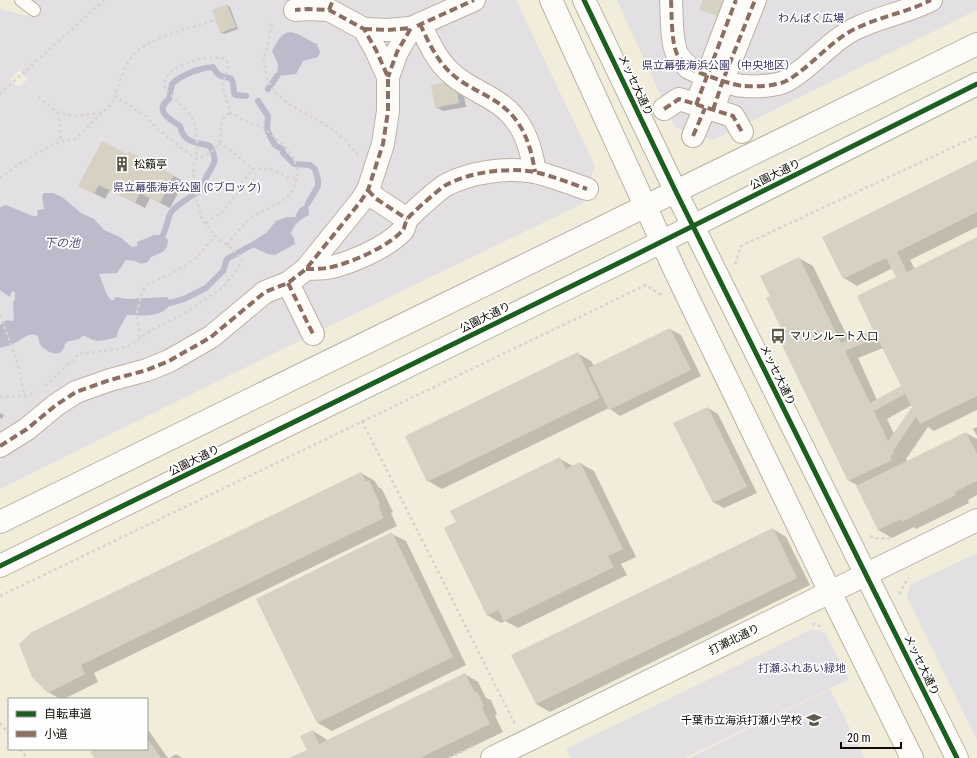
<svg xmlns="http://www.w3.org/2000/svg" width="977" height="758" font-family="'Roboto Condensed','Noto Sans JP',sans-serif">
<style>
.green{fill:#e3e0e4;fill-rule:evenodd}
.water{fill:#bdbacc}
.shadow{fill:#0003;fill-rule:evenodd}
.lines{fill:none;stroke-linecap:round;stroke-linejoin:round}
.stream{stroke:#bdbacc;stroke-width:6}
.building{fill:#d6d1c3;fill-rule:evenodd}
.lane-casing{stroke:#b8b3a5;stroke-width:14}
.street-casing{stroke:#b8b3a5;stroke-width:24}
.secondary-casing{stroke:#b8b3a5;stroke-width:24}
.path{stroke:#d6d4cf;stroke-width:2.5;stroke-dasharray:3 3;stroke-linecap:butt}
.lane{stroke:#fdfcf9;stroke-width:12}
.street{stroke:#fdfcf9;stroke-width:22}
.secondary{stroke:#fdfcf9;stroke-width:22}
.quiet{stroke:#8d6e63;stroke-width:4;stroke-dasharray:8 4;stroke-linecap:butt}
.cycleway-casing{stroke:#fefefe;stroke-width:8}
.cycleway{stroke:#1b5e20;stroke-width:5}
.labels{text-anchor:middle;stroke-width:3.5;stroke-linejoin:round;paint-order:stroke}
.park-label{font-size:11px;fill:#3b3664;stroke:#fefefe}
.street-label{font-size:11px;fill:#0f0b03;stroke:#fefefe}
.poi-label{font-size:11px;fill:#0f0b03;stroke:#fefefe;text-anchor:start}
.water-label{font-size:12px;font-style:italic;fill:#524d7e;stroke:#fefefe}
</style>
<rect width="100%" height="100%" fill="#f2ecda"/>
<!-- green -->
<g class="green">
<path d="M33 0H516L595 166 582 204 313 334 0 489V9L27 16ZM19 70 28 79 18 87 10 79Z"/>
<polygon points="617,0 977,0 977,10 713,140 675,127"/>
<polygon points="977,553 977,740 907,597 910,585"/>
<polygon points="812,629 825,633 849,679 684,758 571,758 566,749"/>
<polygon points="830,689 865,758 689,758"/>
</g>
<!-- water -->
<g class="water">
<path d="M290 32C300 33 307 40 317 44L320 52 318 57 303 61 296 74 277 76 278 64 272 51C277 43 280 33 290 32Z"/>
<path d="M44 193H53L62 197 81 213 94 219 104 230 120 237 132 247 137 246V242L154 235H163L168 240 167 247 163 252 151 257 148 262 141 264 135 261 126 260 117 273 99 274C103 283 105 293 111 300H114L115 297 128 299 167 297 171 302C164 319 142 315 127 315L118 331 117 337C112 339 98 342 93 340 90 339 87 336 84 336 81 336 81 338 79 339 75 341 70 340 67 342 63 346 66 344 64 348 60 356 51 354 45 349 40 346 39 343 38 336 29 331 21 341 13 344 9 346 4 346 0 348V325L7 320 11 321 14 320 13 302 15 300V292L12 291 10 297C6 295 3 292 0 290V207L6 205 33 216H37L38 210 44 209 42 196Z"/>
<path d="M308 203 309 215C301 219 293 224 291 234L294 238 295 244 275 255 268 254 250 246V243L266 233 276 221 287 217H295L299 209Z"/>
</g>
<!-- shadow -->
<g class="shadow">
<polygon points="227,5 230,7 238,29 224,34 221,32"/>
<polygon points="462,86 466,107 443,111 436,107"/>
<polygon points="127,155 174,176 184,182 170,208 150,198 145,208 110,190 105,199 90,191"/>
<path d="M977 162V227L910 260 915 269 977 238V410L934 431 928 427 906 459 908 462 966 433 977 439V495L968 500 969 503 916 529 914 527 892 538 878 530 859 486 849 481 785 334 771 297 799 258 813 266 849 340 875 330 898 277 893 268 857 286 844 278ZM883 348 902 386 877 400 858 358ZM912 405 913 407 894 434 887 419Z"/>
<polygon points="670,329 681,335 701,376 620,416 609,408 442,489 428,481 577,353 591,361 594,366"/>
<polygon points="708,408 718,414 757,493 724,508 713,502"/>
<polygon points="0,413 4,415 2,419 0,418"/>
<polygon points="977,427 977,436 973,429"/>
<polygon points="560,459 573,466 580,463 594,471 636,557 621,564 627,575 518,628 505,621 501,623 487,615 457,523"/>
<polygon points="361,473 375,481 378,487 382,489 393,512 391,513 397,526 94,673 98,682 64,699 60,699 48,692 33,632"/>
<polygon points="773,529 786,537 810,585 550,712 536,704"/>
<polygon points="392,534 406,541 466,665 332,731 318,723 258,599"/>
<polygon points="465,674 478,682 486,698 491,700 497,714 495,716 503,732 449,758 292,758 308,750 313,731 326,739 327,741"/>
<polygon points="147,729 149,731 168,758 95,758 97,749 147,749"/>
<polygon points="176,754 182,758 170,758"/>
</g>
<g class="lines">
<!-- stream -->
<g class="stream">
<polyline points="268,89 277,76"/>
<polyline points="258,101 268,116 267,129 271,138 275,145 282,149 283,153 294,164 310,165 315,169 318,180 318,186 308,203"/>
<path d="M163 235C167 228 168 215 172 211 179 203 191 197 199 191 203 187 203 184 205 180 211 165 220 164 210 146 195 141 185 145 180 126 171 120 153 111 169 99L172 84C181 75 199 68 213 67 214 69 217 73 219 75 223 78 228 76 231 79 235 83 232 90 235 95L246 96"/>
<polyline points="163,305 184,299 206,288 223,271 227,259 250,246"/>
</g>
</g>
<!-- building -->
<g class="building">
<polygon points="703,0 725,0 719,17 699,9"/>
<polygon points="227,4 236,27 220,33 212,10"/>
<polygon points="455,81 459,103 435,108 431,85"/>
<polygon points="102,141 127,154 128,151 174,175 160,203 140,193 135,203 99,185 94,194 78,186"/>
<path d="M977 160V212L897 252 907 272 977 237V396L920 424 916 417 893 451 894 454 890 456 892 460 848 481 778 337 784 334 766 298 770 296 760 276 799 257 841 343 873 330 857 296 896 277 886 258 843 279 822 237ZM877 337 901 386 870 403 845 351ZM905 394 912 407 888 441 874 411Z"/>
<polygon points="670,328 691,370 609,410 588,368"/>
<polygon points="578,352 600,398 427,482 405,436"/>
<polygon points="708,407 747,487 713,503 673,423"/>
<polygon points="966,432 977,454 977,481 955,492 956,495 902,522 901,519 878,530 856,486"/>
<polygon points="560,457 566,469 580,462 623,549 608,556 614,567 504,621 498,610 487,616 444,528 456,522 450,511"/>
<polygon points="361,472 366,482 369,480 380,504 378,505 384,518 81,665 85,674 48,693 32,677 19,644 32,632"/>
<polygon points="773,528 797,578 536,704 511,655"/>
<polygon points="392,532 453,657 317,723 256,599"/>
<polygon points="465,673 475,693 477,691 484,706 482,708 490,724 420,758 289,758 307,750 300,736 313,730 319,744"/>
<polygon points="147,738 161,758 94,758 90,752 95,749 147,749"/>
</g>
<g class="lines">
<!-- lane casing -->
<g class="lane-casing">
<polyline id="lane" points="21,0 34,10"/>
</g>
<!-- street casing -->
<g class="street-casing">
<g id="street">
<path d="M671 0C672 15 671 41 677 54 679 58 686 65 689 68 699 73 734 86 744 86 756 87 776 86 786 81 813 66 831 39 859 27 883 16 908 12 931 0"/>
<path d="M420 24C428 41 437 61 451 73 462 84 479 91 492 99 521 116 530 141 535 172"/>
<polyline points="411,28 474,0"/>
<polyline points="364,29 387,30 411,28 397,52 388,77"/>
<polyline points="696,105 736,0"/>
<polyline points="664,109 679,99 733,116 742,132"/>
<polyline points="713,110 723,80 755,0"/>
<polyline points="693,136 705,108"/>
<polyline points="368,190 375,198 407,219"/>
<path d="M306 269C313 269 321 269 327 268 349 264 388 247 403 230 405 227 405 223 407 219 411 214 440 188 446 185 470 172 508 167 535 172 552 176 570 183 587 189"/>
<polyline points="288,283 313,334"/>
<polyline points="0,446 27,429 56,405 76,392 110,380 147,370 169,361 211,337 265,292 288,283 306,269 361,201 368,190 383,144 388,111 388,77 376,50 364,29 329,10 308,9 295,10"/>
</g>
</g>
<!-- secondary casing -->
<g class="secondary-casing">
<g id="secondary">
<polyline points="551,0 676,273 830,592 912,758"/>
<polyline points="584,0 676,192 957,758"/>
<polyline points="0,522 977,44"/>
<polyline points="0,566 631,257 977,84"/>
<polyline points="492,758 977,520"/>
</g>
</g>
<!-- path -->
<g class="path">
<polyline points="272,24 264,60 267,78 273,91 289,104 331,128 345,140 358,155"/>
<polyline points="0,94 104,0"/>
<path d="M38 97C44 101 49 107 56 111 69 119 87 115 101 112"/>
<polyline points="57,112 60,123 61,141"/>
<polyline points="219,143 231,151 253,169"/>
<polyline points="0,178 19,164 50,146 61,141 75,139 110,105 115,96"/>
<polyline points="206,223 223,211 237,194 242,182 253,169 270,169 288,177 297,179"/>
<path d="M227 245 242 226 252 217 282 201 289 195 293 190 297 179V170L294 158 284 145 264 128 243 120 236 115 231 113 222 86 228 69 227 60C214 53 181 62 171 72 168 74 167 77 165 80V89C173 97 190 112 194 122 198 132 197 148 196 159 204 156 215 152 219 143 223 132 217 117 231 113"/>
<polyline points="735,264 741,246 977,136"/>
<polyline points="0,315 17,361 26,402"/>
<polyline points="140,337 137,311 143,290 149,284 177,271 196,258 215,236"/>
<path d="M45 386 79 354 118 349 131 345 151 330 181 315 209 297 222 288 231 277 238 269 242 259 230 247 215 236 202 219 197 201 193 167 196 159 155 127 147 117 115 96C119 83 125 63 134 54 146 39 196 26 215 20"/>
<polyline points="0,397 11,397 36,393"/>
<polyline points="362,421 515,724"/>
<polyline points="870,536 879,539 890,538"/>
<polyline points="899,594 906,582 909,578"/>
<polyline points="0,596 646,285 664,297"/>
<polyline points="812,624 823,627"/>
<polyline points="0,723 9,734"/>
<polyline points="20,749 27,758"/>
<polyline points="449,758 474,746"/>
</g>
<!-- lane -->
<use href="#lane" class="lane"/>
<!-- street -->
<use href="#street" class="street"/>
<!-- secondary -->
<use href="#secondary" class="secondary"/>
<!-- quiet -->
<g class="quiet">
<path d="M671 0C672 15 671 41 677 54 679 58 686 65 689 68 699 73 734 86 744 86 756 87 776 86 786 81 813 66 831 39 859 27 883 16 908 12 931 0"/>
<polyline points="329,10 333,0"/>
<path d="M420 24C428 41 437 61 451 73 462 84 479 91 492 99 521 116 530 141 535 172"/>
<polyline points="417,26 474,0"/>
<polyline points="364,29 387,30 411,28 397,52 388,77"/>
<polyline points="696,105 736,0"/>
<polyline points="664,109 679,99 733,116 742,132"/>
<polyline points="713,110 723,80 755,0"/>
<polyline points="693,136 705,108"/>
<polyline points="368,190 375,198 407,219"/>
<path d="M306 269C313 269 321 269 327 268 349 264 388 247 403 230 405 227 405 223 407 219 411 214 440 188 446 185 470 172 508 167 535 172 552 176 570 183 587 189"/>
<polyline points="288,283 313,334"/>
<polyline points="0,446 27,429 56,405 76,392 110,380 147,370 169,361 211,337 265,292 288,283 306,269 361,201 368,190 383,144 388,111 388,77 376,50 364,29 329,10 308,9 295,10"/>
</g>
<!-- cycleway casing -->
<g class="cycleway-casing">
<g id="cycleway">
<polyline points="584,0 676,192 957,758"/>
<polyline points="0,566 631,257 977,84"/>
</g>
</g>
<!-- cycleway -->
<use href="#cycleway" class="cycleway"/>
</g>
<!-- icons -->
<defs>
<g id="building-bare" transform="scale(1.2)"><path d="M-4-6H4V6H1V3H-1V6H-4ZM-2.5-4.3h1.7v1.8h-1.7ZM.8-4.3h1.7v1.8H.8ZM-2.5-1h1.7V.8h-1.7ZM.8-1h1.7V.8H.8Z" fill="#5e5a4e" stroke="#fefefe" stroke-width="2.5" paint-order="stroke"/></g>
<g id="bus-bare" transform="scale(1.2)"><path d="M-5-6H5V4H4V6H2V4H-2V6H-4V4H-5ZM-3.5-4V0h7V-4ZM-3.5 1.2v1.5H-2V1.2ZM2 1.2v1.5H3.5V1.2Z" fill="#5e5a4e" stroke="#fefefe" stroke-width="2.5" paint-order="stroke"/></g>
<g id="school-bare" transform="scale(1.2)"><path d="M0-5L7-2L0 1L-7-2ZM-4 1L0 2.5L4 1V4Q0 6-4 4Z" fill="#5e5a4e" stroke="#fefefe" stroke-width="2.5" paint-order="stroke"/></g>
</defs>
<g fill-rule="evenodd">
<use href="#building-bare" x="122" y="164"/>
<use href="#bus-bare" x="778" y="336"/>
<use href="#school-bare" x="814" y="720"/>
</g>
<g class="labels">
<!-- park labels -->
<g class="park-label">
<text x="811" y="22">わんぱく広場</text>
<text x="719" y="69">県立幕張海浜公園（中央地区）</text>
<text x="187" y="191">県立幕張海浜公園 (Cブロック)</text>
<text x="802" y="672">打瀬ふれあい緑地</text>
</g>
<!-- street labels -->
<g class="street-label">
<text transform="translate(636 85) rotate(65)" y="4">メッセ大通り</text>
<text transform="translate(775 174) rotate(-26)" y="4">公園大通り</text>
<text transform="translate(485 317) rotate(-26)" y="4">公園大通り</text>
<text transform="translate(778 375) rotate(64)" y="4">メッセ大通り</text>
<text transform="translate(194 460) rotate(-26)" y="4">公園大通り</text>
<text transform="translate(734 639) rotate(-26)" y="4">打瀬北通り</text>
<text transform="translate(922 665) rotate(64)" y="4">メッセ大通り</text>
</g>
<!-- poi labels -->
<g class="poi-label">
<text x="134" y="168">松籟亭</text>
<text x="790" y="340">マリンルート入口</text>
<text x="802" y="724" text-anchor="end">千葉市立海浜打瀬小学校</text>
</g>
<!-- water labels -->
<g class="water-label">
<text x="62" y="247">下の池</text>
</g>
</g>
<!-- legend -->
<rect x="8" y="698" width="140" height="52" fill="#fefefe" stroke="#9e9d9a"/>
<rect x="16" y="711" width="20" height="6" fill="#1b5e20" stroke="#9e9d9a"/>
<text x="44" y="718" font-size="12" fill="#0f0b03">自転車道</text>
<rect x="16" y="731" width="20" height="6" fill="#8d6e63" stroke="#9e9d9a"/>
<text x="44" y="738" font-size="12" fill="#0f0b03">小道</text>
<!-- scale -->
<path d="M841 742v6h60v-6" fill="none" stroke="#0f0b03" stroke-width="2"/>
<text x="847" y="742" font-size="12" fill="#0f0b03" stroke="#fefefe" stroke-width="3" paint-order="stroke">20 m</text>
</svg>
